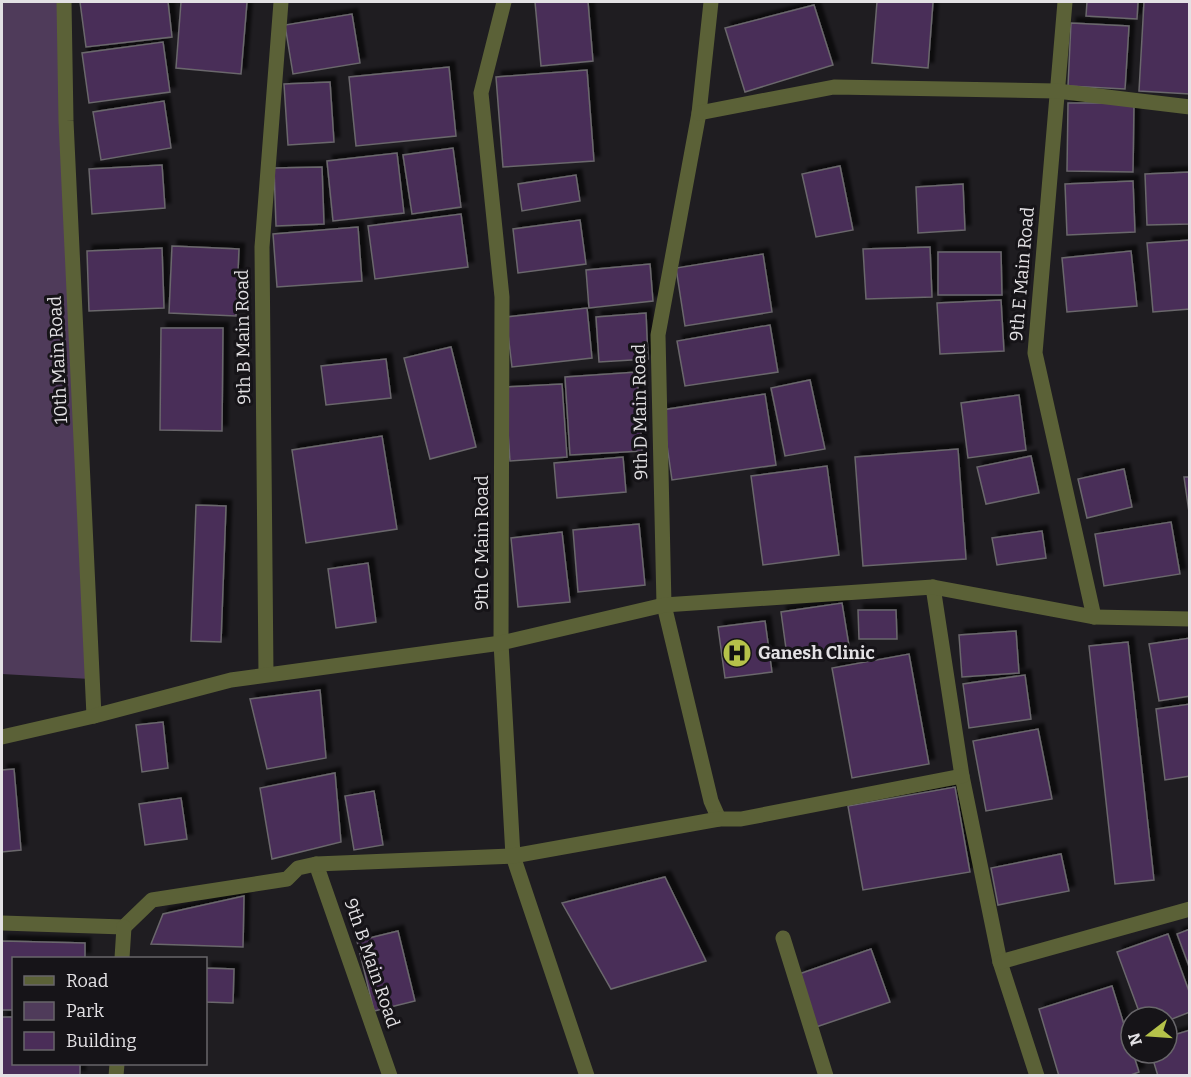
<svg xmlns="http://www.w3.org/2000/svg" width="1191" height="1077" font-family="Bitter,serif">
<style>
.green{fill:#4f3b5a}
.building{fill:#4a2d58;stroke:#6a676c;stroke-width:1.5;filter:url(#shadow)}
.lines{fill:none;stroke-linecap:round;stroke-linejoin:round}
.minor{stroke:#5b6137;stroke-width:15}
.labels{text-anchor:middle;stroke-width:6;stroke-linejoin:round;paint-order:stroke}
.street-label{font-size:18px;fill:#e3e1e4;stroke:#161418}
.poi-label{font-size:18px;font-weight:bold;fill:#e3e1e4;stroke:#161418;text-anchor:start}
</style>
<defs>
<filter id="shadow"><feDropShadow dx="5.5" dy="-5.5" stdDeviation="1.5" flood-color="#0009"/></filter>
</defs>
<rect width="100%" height="100%" fill="#1f1d21"/>
<!-- green -->
<polygon class="green" points="2,2 59,2 90,679 2,674"/>
<!-- building -->
<g class="building">
<polygon points="80,2 168,2 172,37 86,47"/>
<polygon points="181,2 247,2 241,74 176,68"/>
<polygon points="535,2 588,2 593,61 541,66"/>
<polygon points="877,2 933,2 928,68 872,63"/>
<polygon points="1087,2 1138,2 1137,19 1086,16"/>
<polygon points="1144,2 1190,2 1190,94 1139,91"/>
<polygon points="814,5 833,65 745,92 725,28"/>
<polygon points="352,14 360,63 293,74 285,25"/>
<polygon points="1071,23 1129,26 1125,89 1068,86"/>
<polygon points="163,42 170,92 89,103 82,53"/>
<polygon points="449,67 456,136 356,146 349,77"/>
<polygon points="587,70 594,161 503,167 496,77"/>
<polygon points="330,82 334,142 288,145 284,84"/>
<polygon points="164,101 171,148 101,160 93,112"/>
<polygon points="1068,103 1134,103 1133,172 1067,171"/>
<polygon points="453,148 461,207 412,214 403,155"/>
<polygon points="397,153 404,213 333,221 327,161"/>
<polygon points="162,165 165,208 92,214 89,169"/>
<polygon points="840,166 853,230 816,237 802,174"/>
<polygon points="322,167 324,224 276,226 274,168"/>
<polygon points="1190,172 1190,224 1147,225 1145,174"/>
<polygon points="576,175 580,201 522,211 518,184"/>
<polygon points="1133,181 1135,232 1067,235 1065,184"/>
<polygon points="963,184 965,230 918,233 916,187"/>
<polygon points="461,214 468,267 375,279 368,226"/>
<polygon points="580,220 586,264 518,273 513,229"/>
<polygon points="358,227 362,281 277,287 273,234"/>
<polygon points="1190,240 1190,309 1153,312 1147,243"/>
<polygon points="172,246 239,249 236,316 169,313"/>
<polygon points="930,247 932,297 866,299 863,249"/>
<polygon points="162,248 164,308 89,311 87,251"/>
<polygon points="1131,251 1137,306 1067,312 1062,258"/>
<polygon points="938,252 1001,252 1002,295 938,295"/>
<polygon points="763,254 772,312 685,326 676,268"/>
<polygon points="650,264 653,301 589,308 586,270"/>
<polygon points="1001,300 1004,351 940,354 937,303"/>
<polygon points="587,308 592,358 512,367 506,317"/>
<polygon points="646,313 648,359 599,362 596,317"/>
<polygon points="770,325 778,372 685,386 677,341"/>
<polygon points="161,328 223,328 222,431 160,430"/>
<polygon points="451,347 476,447 430,459 404,358"/>
<polygon points="386,359 391,398 326,405 321,366"/>
<polygon points="637,372 642,451 570,455 565,377"/>
<polygon points="810,380 825,449 785,456 771,388"/>
<polygon points="562,384 567,457 510,461 505,387"/>
<polygon points="765,394 776,465 672,480 662,410"/>
<polygon points="1019,395 1026,450 968,458 961,403"/>
<polygon points="382,436 397,529 306,543 292,450"/>
<polygon points="958,449 966,559 863,566 855,457"/>
<polygon points="1031,456 1039,493 986,504 977,467"/>
<polygon points="623,457 626,492 557,498 554,463"/>
<polygon points="827,466 839,555 763,565 751,476"/>
<polygon points="1124,469 1132,507 1087,518 1078,479"/>
<polygon points="1184,477 1190,477 1190,512 1189,512"/>
<polygon points="196,505 226,506 221,642 191,641"/>
<polygon points="1171,522 1180,574 1104,586 1095,534"/>
<polygon points="639,524 645,585 578,592 573,530"/>
<polygon points="1042,531 1046,558 997,565 992,538"/>
<polygon points="562,532 570,602 518,607 511,538"/>
<polygon points="368,563 376,622 336,628 328,569"/>
<polygon points="842,603 849,646 787,656 781,612"/>
<polygon points="858,610 896,610 897,639 859,639"/>
<polygon points="765,621 772,672 725,678 718,627"/>
<polygon points="1016,631 1019,673 962,677 959,635"/>
<polygon points="1190,638 1190,696 1159,701 1149,644"/>
<polygon points="1128,642 1154,880 1115,884 1089,646"/>
<polygon points="909,654 929,764 852,778 832,668"/>
<polygon points="1025,675 1031,719 969,728 963,684"/>
<polygon points="320,690 326,758 267,769 250,699"/>
<polygon points="1190,704 1190,776 1165,780 1156,709"/>
<polygon points="163,722 168,768 142,772 136,725"/>
<polygon points="1038,729 1052,799 986,811 973,741"/>
<polygon points="14,769 21,850 2,852 2,770"/>
<polygon points="335,773 341,842 272,859 260,788"/>
<polygon points="955,787 970,872 863,890 848,806"/>
<polygon points="374,791 383,845 354,850 345,796"/>
<polygon points="181,798 187,839 145,845 139,804"/>
<polygon points="1061,854 1069,891 998,905 991,868"/>
<polygon points="665,877 706,961 611,989 562,903"/>
<polygon points="244,896 243,947 151,944 163,914"/>
<polygon points="1190,929 1190,969 1177,934"/>
<polygon points="398,931 415,1001 374,1011 357,941"/>
<polygon points="1168,934 1190,994 1190,1012 1167,1021 1167,1017 1141,1017 1117,952"/>
<polygon points="2,941 85,943 85,958 14,958 14,1010 2,1010"/>
<polygon points="871,949 890,1002 816,1027 799,974"/>
<polygon points="206,968 234,969 233,1003 206,1002"/>
<polygon points="1112,986 1131,1047 1131,1053 1133,1053 1139,1072 1128,1076 1059,1076 1039,1009"/>
<polygon points="2,1017 14,1017 14,1064 80,1064 80,1076 2,1075"/>
<polygon points="1190,1030 1190,1076 1158,1076 1151,1053 1167,1053 1167,1037"/>
</g>
<g class="lines">
<!-- minor -->
<g class="minor">
<polyline points="64,2 66,121 94,716"/>
<polyline points="504,2 481,93 502,297 501,643 513,856 587,1076"/>
<polyline points="711,2 699,113 658,335 664,605 711,801 719,819"/>
<polyline points="1065,2 1035,353 1094,617"/>
<polyline points="699,113 834,87 1057,91 1190,107"/>
<polyline points="933,587 962,776 1000,962 1037,1076"/>
<polyline points="266,674 262,247 281,2"/>
<polyline points="2,737 94,716 231,680 501,643 664,605 933,587 1094,617 1190,619"/>
<polyline points="316,864 390,1076"/>
<polyline points="2,923 124,927 152,900 287,879 298,868 316,864 513,856 719,819 741,819 962,776"/>
<polyline points="783,938 826,1076"/>
<polyline points="122,958 124,927"/>
<polyline points="1000,962 1190,909"/>
<polyline points="116,1076 117,1064"/>
</g>
</g>
<!-- icons -->
<defs>
<g id="hospital-disc" transform="scale(1.5)"><circle r="9.5" fill="#b5c24a" stroke="#161418"/><path d="M-5-5h3v3.5h4V-5h3V5h-3V1.5h-4V5h-3Z" fill="#111"/></g>
</defs>
<g fill-rule="evenodd">
<use href="#hospital-disc" x="737" y="653"/>
</g>
<g class="labels">
<!-- street labels -->
<g class="street-label">
<text transform="translate(1022 274) rotate(-85)" y="6">9th E Main Road</text>
<text transform="translate(243 337) rotate(-91)" y="6">9th B Main Road</text>
<text transform="translate(58 360) rotate(-93)" y="6">10th Main Road</text>
<text transform="translate(640 412) rotate(-91)" y="6">9th D Main Road</text>
<text transform="translate(482 543) rotate(-90)" y="6">9th C Main Road</text>
<text transform="translate(372 963) rotate(71)" y="6">9th B Main Road</text>
</g>
<!-- poi labels -->
<g class="poi-label">
<text x="758" y="659">Ganesh Clinic</text>
</g>
</g>
<!-- border -->
<rect width="1191" height="1077" fill="none" stroke="#e3e1e4" stroke-width="6"/>
<!-- legend -->
<rect x="12" y="957" width="195" height="108" fill="#161418" stroke="#68666a" stroke-width="1.5"/>
<rect x="24" y="976" width="30" height="9" fill="#5b6137" stroke="#68666a" stroke-width="1.5"/>
<text x="66" y="987" font-size="18" fill="#e3e1e4">Road</text>
<rect x="24" y="1002" width="30" height="18" fill="#4f3b5a" stroke="#68666a" stroke-width="1.5"/>
<text x="66" y="1017" font-size="18" fill="#e3e1e4">Park</text>
<rect x="24" y="1032" width="30" height="18" fill="#4a2d58" stroke="#68666a" stroke-width="1.5"/>
<text x="66" y="1047" font-size="18" fill="#e3e1e4">Building</text>
<!-- north arrow -->
<g transform="translate(1149 1035) rotate(253)"><circle r="28" fill="#161418" stroke="#68666a" stroke-width="1.5"/>
<path d="M0-4.5L10 22L0 15L-10 22Z" fill="#b5c24a"/>
<text y="-9" font-size="16" font-weight="bold" text-anchor="middle" fill="#e3e1e4">N</text>
</g>
</svg>
